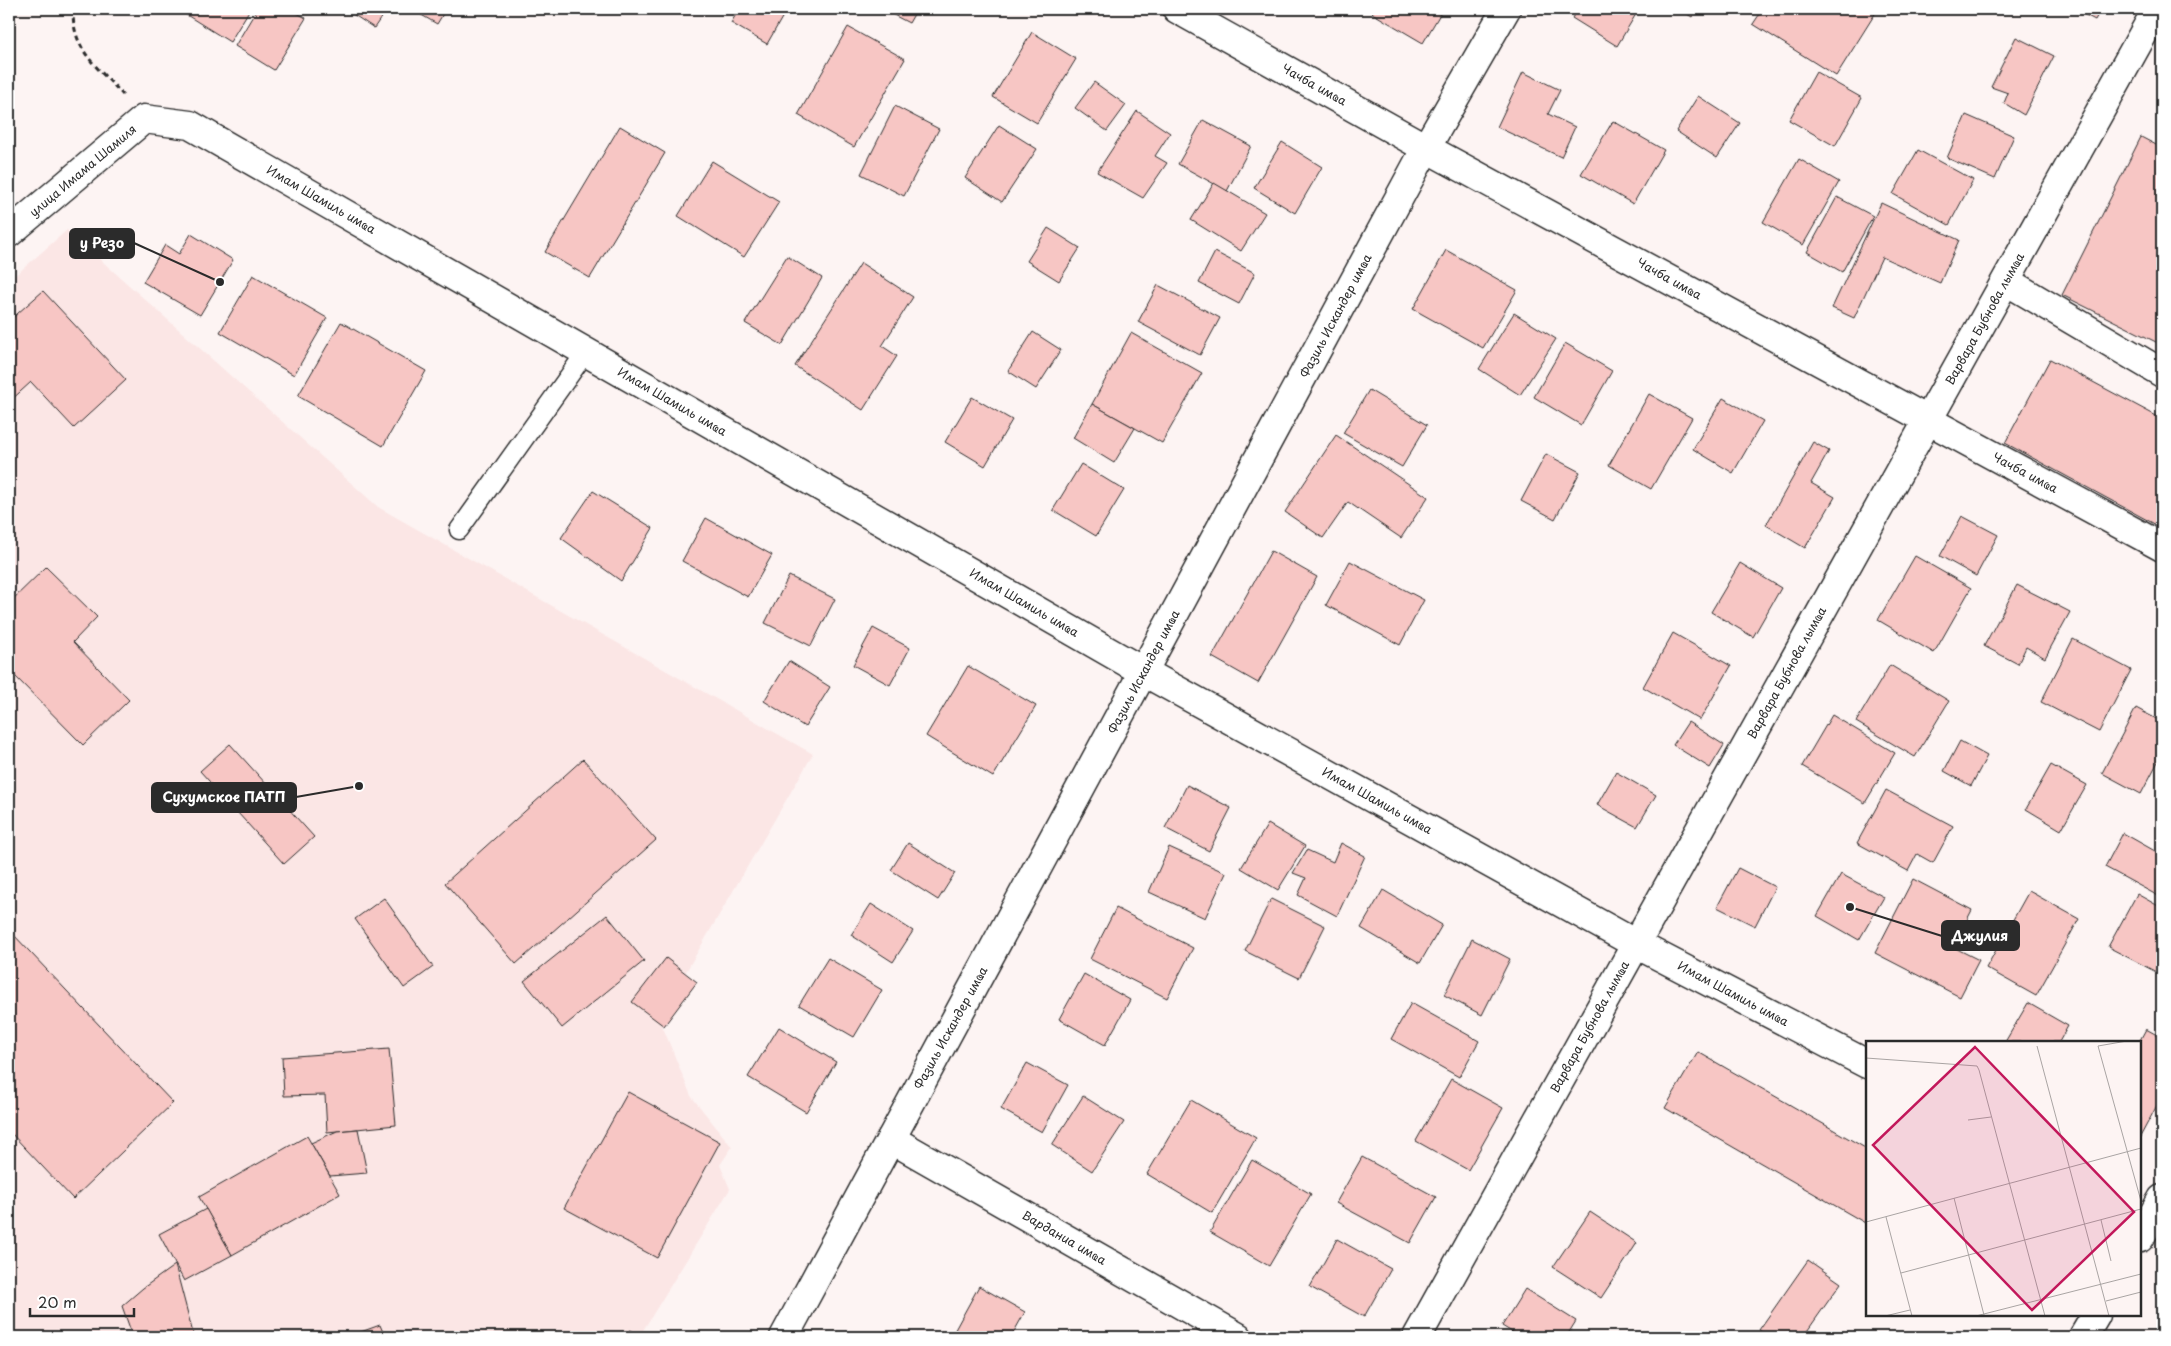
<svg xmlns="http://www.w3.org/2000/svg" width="2171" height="1346" font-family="'Playpen Sans',sans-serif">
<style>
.built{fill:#fbe6e5}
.building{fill:#f7c6c4;stroke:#2b2b2b}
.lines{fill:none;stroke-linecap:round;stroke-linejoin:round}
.service-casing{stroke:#2b2b2b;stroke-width:21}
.minor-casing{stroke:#2b2b2b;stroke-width:31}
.path{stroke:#2b2b2b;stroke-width:3;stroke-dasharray:5 4;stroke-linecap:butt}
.service{stroke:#fff;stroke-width:18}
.minor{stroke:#fff;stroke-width:28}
.labels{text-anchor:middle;stroke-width:4.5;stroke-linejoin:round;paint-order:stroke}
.street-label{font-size:12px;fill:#2b2b2b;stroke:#fff}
.inset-road{fill:none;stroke:#a9a4a3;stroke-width:1}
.view{fill:#c2185b;fill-opacity:0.15;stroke:#c2185b;stroke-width:2.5}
.inset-edge{fill:none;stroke:#2b2b2b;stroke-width:2.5}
.leader{fill:none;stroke:#2b2b2b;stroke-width:2}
.callout-dot{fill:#2b2b2b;stroke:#fff;stroke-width:2}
.callout{fill:#2b2b2b;stroke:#2b2b2b;stroke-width:2}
.callout-label{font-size:14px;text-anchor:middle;font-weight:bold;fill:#fff}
</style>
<rect width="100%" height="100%" fill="#fdf4f3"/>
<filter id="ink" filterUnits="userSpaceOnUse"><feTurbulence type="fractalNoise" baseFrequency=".02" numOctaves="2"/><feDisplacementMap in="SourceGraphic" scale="10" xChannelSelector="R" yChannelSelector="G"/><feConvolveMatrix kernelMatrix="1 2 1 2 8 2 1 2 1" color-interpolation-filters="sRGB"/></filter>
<g filter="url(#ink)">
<!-- built -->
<polygon class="built" points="67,230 378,507 813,754 659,1018 691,1096 732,1147 720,1165 730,1189 639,1337 9,1337 9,281"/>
<!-- building -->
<g class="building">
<polygon points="188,9 250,9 230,42 185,14"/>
<polygon points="257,9 290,9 306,18 274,70 235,46"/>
<polygon points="345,9 387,9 374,28"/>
<polygon points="411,9 446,9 437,24"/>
<polygon points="739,9 787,9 767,44 731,23"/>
<polygon points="882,9 917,9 909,23"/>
<polygon points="1375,9 1443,9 1423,43 1372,13"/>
<polygon points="1578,9 1639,9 1617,46 1572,18"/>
<polygon points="1679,9 1697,9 1692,17"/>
<polygon points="1763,9 1878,9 1836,76 1753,24"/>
<polygon points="2074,9 2101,9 2095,20"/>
<polygon points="848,27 905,59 854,147 798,115"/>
<polygon points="1032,32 1076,59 1037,123 993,97"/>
<polygon points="2016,37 2054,56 2024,115 2004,103 2008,93 1991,87"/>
<polygon points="1523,72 1560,90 1548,114 1575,127 1561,157 1497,127"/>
<polygon points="1816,72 1862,98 1835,146 1789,120"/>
<polygon points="1094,82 1126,105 1107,131 1075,108"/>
<polygon points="1698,96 1740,123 1717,158 1676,131"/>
<polygon points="895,106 939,129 904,196 861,174"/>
<polygon points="1137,111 1170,133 1155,156 1167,163 1143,198 1097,172"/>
<polygon points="1966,115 2014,136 1995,179 1947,158"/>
<polygon points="1203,120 1251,146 1227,191 1178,164"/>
<polygon points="1613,121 1664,150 1633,204 1581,174"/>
<polygon points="999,125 1037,149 1002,202 965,178"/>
<polygon points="620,126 665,153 590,278 545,252"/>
<polygon points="2141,137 2162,148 2162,345 2062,295"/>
<polygon points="1282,142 1322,167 1295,213 1254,188"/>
<polygon points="1918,150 1973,180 1949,225 1893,194"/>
<polygon points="1799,159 1839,182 1803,245 1763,222"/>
<polygon points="712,161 779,202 744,257 678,216"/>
<polygon points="1214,183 1265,213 1241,251 1191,220"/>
<polygon points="1837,197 1873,216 1842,272 1807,252"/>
<polygon points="1881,203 1959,240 1940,283 1882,257 1854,318 1832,308"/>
<polygon points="1048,228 1080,248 1059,281 1027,261"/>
<polygon points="191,234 233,260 200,315 143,282 165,245 179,254"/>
<polygon points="1446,250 1517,290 1483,348 1413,309"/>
<polygon points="1215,252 1255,273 1239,304 1199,283"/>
<polygon points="787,256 822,278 782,345 745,323"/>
<polygon points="861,263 913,297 882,346 897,356 863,410 795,366"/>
<polygon points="253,275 327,318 294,375 220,332"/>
<polygon points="1158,285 1220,318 1200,355 1138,322"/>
<polygon points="43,291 126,380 74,428 31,382 9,402 9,321"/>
<polygon points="1514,313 1556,339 1520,395 1479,369"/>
<polygon points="341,322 426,371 383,446 298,396"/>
<polygon points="1033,332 1061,350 1036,389 1008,371"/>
<polygon points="1131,333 1202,373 1162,443 1092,404"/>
<polygon points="1565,343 1612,371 1581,425 1534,397"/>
<polygon points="2050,359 2162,419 2162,528 2005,443"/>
<polygon points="1369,390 1427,425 1402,467 1343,433"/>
<polygon points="1649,394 1692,418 1651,489 1609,465"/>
<polygon points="972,397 1012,420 985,466 945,442"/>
<polygon points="1723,398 1763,421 1733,473 1693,449"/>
<polygon points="1092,404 1135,428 1114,463 1073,438"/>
<polygon points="1336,435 1428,497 1401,538 1348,502 1323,538 1285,512"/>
<polygon points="1813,442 1829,451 1811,483 1835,497 1805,548 1766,525"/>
<polygon points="1546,454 1580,472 1555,519 1521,501"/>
<polygon points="1081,464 1124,490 1096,536 1053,510"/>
<polygon points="593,491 653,528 621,581 561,538"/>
<polygon points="1962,516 1998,535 1976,576 1940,556"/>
<polygon points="706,518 772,555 748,597 682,561"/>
<polygon points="1271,551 1317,577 1258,683 1212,657"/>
<polygon points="1915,556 1971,588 1934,653 1878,620"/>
<polygon points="1350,561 1424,600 1400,645 1326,605"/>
<polygon points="1740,563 1781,588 1753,637 1711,612"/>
<polygon points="46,567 97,617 73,642 129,700 83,745 9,670 9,603"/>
<polygon points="789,576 835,599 811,646 765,623"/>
<polygon points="2017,585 2070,612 2045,658 2026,647 2018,664 1984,646"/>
<polygon points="873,628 910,648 890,685 853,665"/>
<polygon points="1673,633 1731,666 1700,720 1643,687"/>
<polygon points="2073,639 2131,670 2099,732 2041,702"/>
<polygon points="789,661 830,687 805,727 764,701"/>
<polygon points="1890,665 1949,701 1915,757 1856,722"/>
<polygon points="968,666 1036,706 993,777 926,736"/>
<polygon points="2136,708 2162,722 2162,754 2141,794 2102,773"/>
<polygon points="1832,715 1895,753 1865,803 1802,766"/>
<polygon points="1688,722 1724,745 1710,768 1673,745"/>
<polygon points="1960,741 1987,756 1971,786 1944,771"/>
<polygon points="230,744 314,837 284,864 200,771"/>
<polygon points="583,759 656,840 516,964 445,883"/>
<polygon points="2051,765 2087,785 2061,830 2026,809"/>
<polygon points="1616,772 1656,795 1637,827 1597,805"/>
<polygon points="1187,785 1231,808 1209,851 1165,828"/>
<polygon points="1886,790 1953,826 1933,863 1917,854 1908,871 1857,843"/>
<polygon points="1268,824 1305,846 1278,890 1241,868"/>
<polygon points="2123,833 2162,855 2162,898 2105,867"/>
<polygon points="908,843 955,873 938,900 891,870"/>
<polygon points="1341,843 1365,856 1337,916 1298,895 1306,878 1293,873 1307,850 1333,862"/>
<polygon points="1169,847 1226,873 1205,918 1149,892"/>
<polygon points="1738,868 1775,887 1755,926 1717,907"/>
<polygon points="1841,874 1884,897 1859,940 1817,916"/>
<polygon points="1913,879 1972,910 1953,947 1979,960 1960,997 1875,953"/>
<polygon points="1383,890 1442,925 1420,963 1361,928"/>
<polygon points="2029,891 2079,919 2036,996 1986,968"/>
<polygon points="2137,894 2162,908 2162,975 2108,947"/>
<polygon points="384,898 433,967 404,988 355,919"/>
<polygon points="1271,899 1325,926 1299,978 1245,951"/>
<polygon points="871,904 913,931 893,962 851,935"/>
<polygon points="1116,908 1193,948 1167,998 1090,959"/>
<polygon points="607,915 644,961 562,1028 524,981"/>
<polygon points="12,933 173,1103 73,1199 9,1131 9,936"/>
<polygon points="1472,939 1510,959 1482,1015 1444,995"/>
<polygon points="666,958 697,982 664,1026 632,1002"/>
<polygon points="828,958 882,990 854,1037 799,1005"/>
<polygon points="1084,974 1130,1000 1105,1045 1059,1019"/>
<polygon points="1411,1003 1479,1041 1459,1077 1391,1039"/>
<polygon points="2028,1003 2068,1026 2059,1042 2005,1042"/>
<polygon points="779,1027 836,1062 806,1112 748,1077"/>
<polygon points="2162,1027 2162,1096 2140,1137 2139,1042 2146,1029 2157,1035"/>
<polygon points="389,1049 396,1125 327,1132 325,1095 284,1096 282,1057"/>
<polygon points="1698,1052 1867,1149 1867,1224 1665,1108"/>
<polygon points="1027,1063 1068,1085 1042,1132 1001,1109"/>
<polygon points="1451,1079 1503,1108 1468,1170 1416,1141"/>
<polygon points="628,1092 720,1142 657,1258 564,1208"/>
<polygon points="1083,1096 1124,1122 1092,1171 1052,1145"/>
<polygon points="1191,1100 1256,1138 1212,1213 1147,1174"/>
<polygon points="358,1129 367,1173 330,1176 311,1143 337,1131"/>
<polygon points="307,1136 340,1194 232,1255 199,1197"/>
<polygon points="1362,1157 1436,1197 1410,1243 1336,1203"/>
<polygon points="1252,1160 1311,1194 1269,1266 1210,1232"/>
<polygon points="206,1209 232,1255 184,1281 159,1234"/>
<polygon points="1590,1212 1637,1243 1601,1298 1553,1267"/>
<polygon points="1337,1239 1391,1269 1364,1317 1310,1287"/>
<polygon points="1808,1260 1841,1283 1803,1337 1770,1337 1759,1330"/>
<polygon points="175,1265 194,1337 133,1337 122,1306 143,1288"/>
<polygon points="979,1286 1025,1312 1011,1337 951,1337"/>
<polygon points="1525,1289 1576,1321 1566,1337 1520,1337 1502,1326"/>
<polygon points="380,1325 385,1337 347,1337"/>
<polygon points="630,1330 646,1337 626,1337"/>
</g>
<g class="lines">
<!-- service casing -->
<g class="service-casing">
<polyline id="service" points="459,530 586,352"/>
</g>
<!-- minor casing -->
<g class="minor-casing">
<g id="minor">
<polyline points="1177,9 1426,148 2162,547"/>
<polyline points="9,233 144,119 190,125 1144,672 1636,944 1867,1064"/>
<polyline points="2006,281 2162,373"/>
<polyline points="891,1139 1238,1337"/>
<polyline points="2140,1238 2162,1199"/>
<polyline points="784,1337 1426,148 1506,9"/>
<polyline points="1417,1337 2157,9"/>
<polyline points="2083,1337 2096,1315"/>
</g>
</g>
<!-- path -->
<path class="path" d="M73 9C72 51 98 67 123 95"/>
<!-- service -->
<use href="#service" class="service"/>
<!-- minor -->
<use href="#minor" class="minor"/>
</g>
</g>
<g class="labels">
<!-- street labels -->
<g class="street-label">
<text transform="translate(1314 85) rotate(29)" y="4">Чачба имҩа</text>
<text transform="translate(83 171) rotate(-40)" y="4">улица Имама Шамиля</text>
<text transform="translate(321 200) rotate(30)" y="4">Имам Шамиль имҩа</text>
<text transform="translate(1669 279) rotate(29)" y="4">Чачба имҩа</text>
<text transform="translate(1336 316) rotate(-62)" y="4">Фазиль Искандер имҩа</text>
<text transform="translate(1985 319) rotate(-61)" y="4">Варвара Бубнова лымҩа</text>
<text transform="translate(672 402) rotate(30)" y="4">Имам Шамиль имҩа</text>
<text transform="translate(2025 473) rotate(28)" y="4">Чачба имҩа</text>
<text transform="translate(1024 603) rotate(30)" y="4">Имам Шамиль имҩа</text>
<text transform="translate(1144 672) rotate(-62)" y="4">Фазиль Искандер имҩа</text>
<text transform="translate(1787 673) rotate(-61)" y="4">Варвара Бубнова лымҩа</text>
<text transform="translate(1377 801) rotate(29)" y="4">Имам Шамиль имҩа</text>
<text transform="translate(1733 994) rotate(28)" y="4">Имам Шамиль имҩа</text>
<text transform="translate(1590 1027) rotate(-61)" y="4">Варвара Бубнова лымҩа</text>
<text transform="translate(951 1028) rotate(-61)" y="4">Фазиль Искандер имҩа</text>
<text transform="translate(1064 1238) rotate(30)" y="4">Варданиа имҩа</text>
</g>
</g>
<!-- overview -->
<g transform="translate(1866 1041)">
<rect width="275" height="275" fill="#fdf4f3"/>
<path class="inset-road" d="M261 0 232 5 275 160M171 5 243 275M0 17 111 25 113 29 179 275M102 79 125 76M88 157 118 274M20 176 46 275M235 179 245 220M0 181 275 107M35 232 275 168M240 260 275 251M19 275 44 269M110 275 275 233"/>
<path class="view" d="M109 6 268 171 166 269 7 104Z"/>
<rect width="275" height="275" class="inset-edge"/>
</g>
<!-- callouts -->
<path class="leader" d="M220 282L134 243M359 786L296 797M1850 907L1942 936"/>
<g class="callout-dot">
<circle cx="220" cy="282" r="5"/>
<circle cx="359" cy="786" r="5"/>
<circle cx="1850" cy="907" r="5"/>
</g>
<g class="callout">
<rect x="70" y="229" width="64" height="29" rx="5"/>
<rect x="152" y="783" width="144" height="29" rx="5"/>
<rect x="1942" y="921" width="77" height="29" rx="5"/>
</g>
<g class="callout-label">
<text x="102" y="248">у Резо</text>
<text x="224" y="802">Сухумское ПАТП</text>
<text x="1980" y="941">Джулия</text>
</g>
<!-- margin -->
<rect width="2171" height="1346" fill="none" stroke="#fff" stroke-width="30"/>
<rect x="15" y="15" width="2141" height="1316" fill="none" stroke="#2b2b2b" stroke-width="2" filter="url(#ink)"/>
<!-- scale -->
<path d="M30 1308v8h104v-8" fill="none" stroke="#2b2b2b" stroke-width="2.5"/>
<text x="38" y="1308" font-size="15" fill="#2b2b2b" stroke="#ffffff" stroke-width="4" paint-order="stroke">20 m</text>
</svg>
